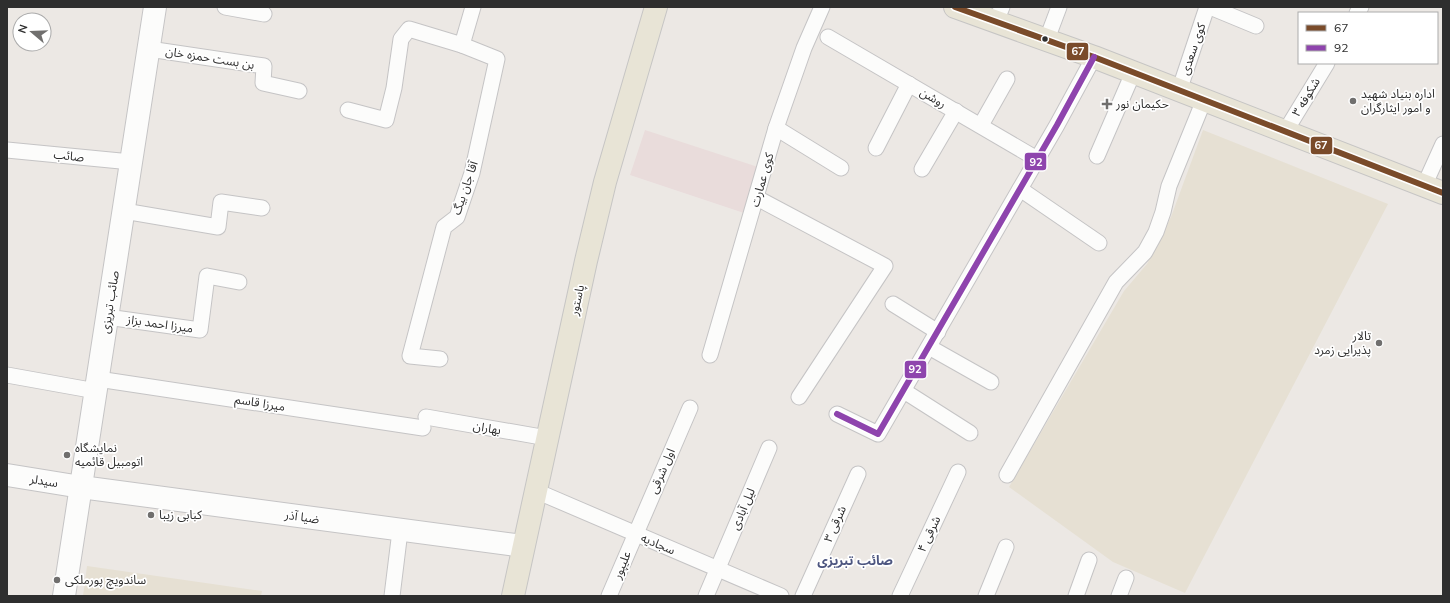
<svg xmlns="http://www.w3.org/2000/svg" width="1450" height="603" font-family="Mulish,'Noto Sans Arabic',sans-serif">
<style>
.education{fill:#e6e0d3}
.medical{fill:#e9dcdb}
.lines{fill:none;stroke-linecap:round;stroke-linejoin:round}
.street-casing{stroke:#c5c4c5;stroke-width:17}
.secondary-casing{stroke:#c5c4c5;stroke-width:24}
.primary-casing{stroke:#c6c5c4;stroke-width:24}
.street{stroke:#fcfcfb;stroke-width:15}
.secondary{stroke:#fcfcfb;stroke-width:22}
.primary{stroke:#e8e4d6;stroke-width:22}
.bus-1-casing{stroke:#fff;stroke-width:9}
.bus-2-casing{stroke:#fff;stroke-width:9}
.bus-1{stroke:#7a4b2a;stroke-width:6}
.bus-2{stroke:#8e44ad;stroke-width:6}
.bus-dot{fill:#2e2e2e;stroke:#fff;stroke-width:1.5}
.poi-dot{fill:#706f6e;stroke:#fff;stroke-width:1.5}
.labels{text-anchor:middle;stroke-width:3.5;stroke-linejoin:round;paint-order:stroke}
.street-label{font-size:12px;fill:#2e2e2e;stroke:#fff}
.poi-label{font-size:12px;fill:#2e2e2e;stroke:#fff;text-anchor:start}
.neighbourhood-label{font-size:13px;font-weight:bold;fill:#4d5680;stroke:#fff}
.line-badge{stroke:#fff;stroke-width:1.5}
.badge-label{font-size:11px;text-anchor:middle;font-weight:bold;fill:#fff}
</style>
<rect width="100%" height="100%" fill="#ece8e4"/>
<!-- education -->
<g class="education">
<polygon points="1203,130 1388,204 1185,593 1113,562 1009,487 1124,291 1147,264 1171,217"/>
<polygon points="87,566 262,591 261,596 83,596"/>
</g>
<!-- medical -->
<polygon class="medical" points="645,130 758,167 744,213 630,175"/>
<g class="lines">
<!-- street casing -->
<g class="street-casing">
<g id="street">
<polyline points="225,7 264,14"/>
<polyline points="1210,7 1256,26"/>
<polyline points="1357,13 1361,7"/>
<polyline points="996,21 1002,7"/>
<polyline points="828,37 1037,159"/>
<polyline points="1047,39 1059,7"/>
<polyline points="149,49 264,66 263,83 299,91"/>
<polyline points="1179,91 1207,7"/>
<polyline points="348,110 386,120 394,88 401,39 409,29 462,45"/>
<polyline points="981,125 1007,79"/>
<polyline points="776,128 841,168"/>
<polyline points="1285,132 1327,63"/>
<polyline points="876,148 909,84"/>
<polyline points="7,150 131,162"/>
<polyline points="1097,156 1133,73"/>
<polyline points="922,169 956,111"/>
<polyline points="1424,186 1443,144"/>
<polyline points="1020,189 1099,243"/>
<polyline points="757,198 885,266 799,397"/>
<polyline points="124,211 218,227 221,202 262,208"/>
<polyline points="893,304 938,332"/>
<polyline points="107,317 200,330 207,276 239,282"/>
<polyline points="929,347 991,382"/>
<polyline points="710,355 776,128 804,48 822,7"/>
<polyline points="440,359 410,356 444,227 457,217 472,173 497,59 462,45 473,7"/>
<polyline points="7,375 96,391"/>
<polyline points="98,379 423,428"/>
<polyline points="904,391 970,433"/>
<polyline points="837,414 878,434 1057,125 1094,57"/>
<polyline points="426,417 547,438"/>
<polyline points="1007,475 1116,282 1145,252 1156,232 1163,212 1169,186 1204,100"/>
<polyline points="536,491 781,596"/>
<polyline points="392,596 400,531"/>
<polyline points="609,596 690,408"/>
<polyline points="706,596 769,448"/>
<polyline points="803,596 858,474"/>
<polyline points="900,596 958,472"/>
<polyline points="986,596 1006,547"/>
<polyline points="1076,596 1089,560"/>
<polyline points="1119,596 1126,578"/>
</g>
</g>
<!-- secondary casing -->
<g class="secondary-casing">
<g id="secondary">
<polyline points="7,475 81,487 523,546"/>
<polyline points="64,596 155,7"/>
</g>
</g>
<!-- primary casing -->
<g class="primary-casing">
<g id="primary">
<polyline points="955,7 1094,57 1443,193"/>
<polyline points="513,596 586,261 605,182 656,7"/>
</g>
</g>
<!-- street -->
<use href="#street" class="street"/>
<!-- secondary -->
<use href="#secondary" class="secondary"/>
<!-- primary -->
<use href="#primary" class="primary"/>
<!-- bus-1 casing -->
<g class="bus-1-casing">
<polyline id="bus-1" points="955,7 1094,57 1443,193"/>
</g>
<!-- bus-2 casing -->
<g class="bus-2-casing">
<polyline id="bus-2" points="837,414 878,434 1057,125 1094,57"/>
</g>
<!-- bus-1 -->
<use href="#bus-1" class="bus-1"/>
<!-- bus-2 -->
<use href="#bus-2" class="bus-2"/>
</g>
<!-- markers -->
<circle class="bus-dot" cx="1045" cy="39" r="3.5"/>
<g class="poi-dot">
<circle cx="1353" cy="101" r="4"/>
<path d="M1105 98h4v4h4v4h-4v4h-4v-4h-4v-4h4z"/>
<circle cx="1379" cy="343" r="4"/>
<circle cx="67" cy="455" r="4"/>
<circle cx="151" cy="515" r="4"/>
<circle cx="57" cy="580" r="4"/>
</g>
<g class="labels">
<!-- street labels -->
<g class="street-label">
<text transform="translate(1193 49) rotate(-71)" y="4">کوی سعدی</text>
<text transform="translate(210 58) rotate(9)" y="4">بن بست حمزه خان</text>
<text transform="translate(1306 97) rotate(-59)" y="4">شکوفه ۳</text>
<text transform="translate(933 98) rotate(30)" y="4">روشن</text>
<text transform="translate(69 156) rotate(6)" y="4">صائب</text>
<text transform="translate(762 180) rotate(-74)" y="4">کوی عمارت</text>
<text transform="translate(465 188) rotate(-71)" y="4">آقا جان بیگ</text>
<text transform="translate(577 300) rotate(-78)" y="4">پاستور</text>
<text transform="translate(110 302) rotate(-81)" y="4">صائب تبریزی</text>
<text transform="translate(160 324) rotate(8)" y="4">میرزا احمد بزاز</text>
<text transform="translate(260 403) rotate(9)" y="4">میرزا قاسم</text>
<text transform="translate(487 428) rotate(10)" y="4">بهاران</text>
<text transform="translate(662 471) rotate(-67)" y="4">اول شرقی</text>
<text transform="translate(44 481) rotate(9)" y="4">سیدلر</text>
<text transform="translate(743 509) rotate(-67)" y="4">لیل آبادی</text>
<text transform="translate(302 517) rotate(8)" y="4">ضیا آذر</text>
<text transform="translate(835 524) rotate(-66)" y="4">۳ شرقی</text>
<text transform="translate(929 534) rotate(-65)" y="4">۴ شرقی</text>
<text transform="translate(658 544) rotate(23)" y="4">سجادیه</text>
<text transform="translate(622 565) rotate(-68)" y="4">علیپور</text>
</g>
<!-- poi labels -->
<g class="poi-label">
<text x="1361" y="98">اداره بنیاد شهید<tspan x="1361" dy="14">و امور ایثارگران</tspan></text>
<text x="1116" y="108">حکیمان نور</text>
<text x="1371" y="340" text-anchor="end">تالار<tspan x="1371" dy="14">پذیرایی زمرد</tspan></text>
<text x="75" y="452">نمایشگاه<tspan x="75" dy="14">اتومبیل قائمیه</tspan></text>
<text x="159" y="519">کبابی زیبا</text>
<text x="65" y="584">ساندویچ پورملکی</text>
</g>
<!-- neighbourhood labels -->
<g class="neighbourhood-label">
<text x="855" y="565">صائب تبریزی</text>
</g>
</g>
<g class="line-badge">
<rect x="1066" y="42" width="23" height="19" rx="4" fill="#7a4b2a"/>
<rect x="1310" y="136" width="23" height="19" rx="4" fill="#7a4b2a"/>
<rect x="1024" y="152" width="23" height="19" rx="4" fill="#8e44ad"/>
<rect x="904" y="360" width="23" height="19" rx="4" fill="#8e44ad"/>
</g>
<g class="badge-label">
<text x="1078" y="55">67</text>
<text x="1321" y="149">67</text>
<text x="1036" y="166">92</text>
<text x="915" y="373">92</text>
</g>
<!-- border -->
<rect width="1450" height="603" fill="none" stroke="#2e2e2e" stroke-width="16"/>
<!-- legend -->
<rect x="1298" y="12" width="140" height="52" fill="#ffffff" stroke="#ababab"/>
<rect x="1306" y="25" width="20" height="6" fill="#7a4b2a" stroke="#ababab"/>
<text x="1334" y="32" font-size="12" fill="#2e2e2e">67</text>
<rect x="1306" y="45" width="20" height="6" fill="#8e44ad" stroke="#ababab"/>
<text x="1334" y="52" font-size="12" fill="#2e2e2e">92</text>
<!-- north arrow -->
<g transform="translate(32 32) rotate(289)"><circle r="19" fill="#ffffff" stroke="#ababab"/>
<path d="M0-3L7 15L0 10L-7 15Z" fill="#706f6e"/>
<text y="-6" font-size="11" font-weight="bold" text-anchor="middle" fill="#2e2e2e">N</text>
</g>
</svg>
